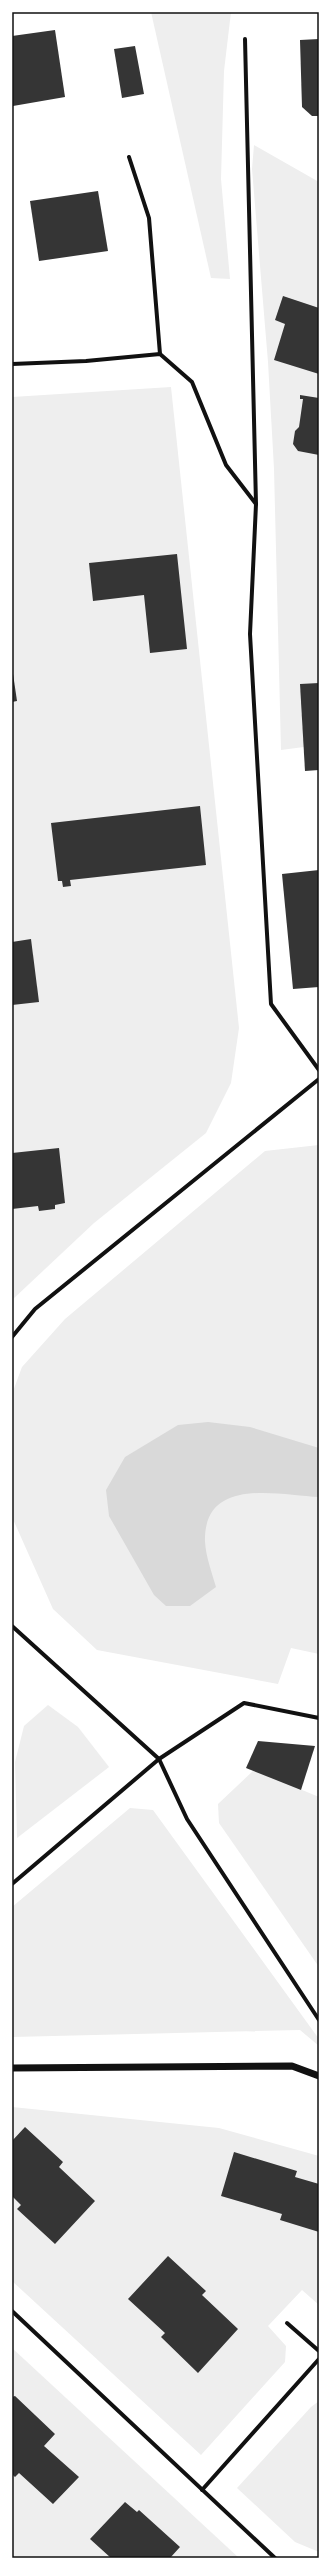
<svg xmlns="http://www.w3.org/2000/svg" width="331" height="2570" font-family="'DejaVu Sans',sans-serif">
<style>
.green{fill:#eee}
.water{fill:#d9d9d9}
.building{fill:#353535}
.lines{fill:none;stroke-linecap:round;stroke-linejoin:round}
.minor{stroke:#111;stroke-width:4}
.tertiary{stroke:#111;stroke-width:7}
.neatline{fill:none;stroke:#111;stroke-width:1.5}
</style>
<rect width="100%" height="100%" fill="#fff"/>
<!-- green -->
<g class="green">
<polygon points="151,12 231,12 224,71 221,179 230,279 211,278"/>
<polygon points="254,145 319,182 319,745 281,750 274,469 268,362 252,169"/>
<polygon points="171,387 239,1028 231,1083 206,1133 94,1223 12,1300 12,397"/>
<polygon points="319,1145 319,1654 291,1648 278,1684 97,1650 53,1609 12,1517 12,1394 22,1367 65,1319 265,1151"/>
<polygon points="48,1705 78,1727 109,1767 17,1838 15,1762 24,1726"/>
<polygon points="254,1770 319,1797 319,1967 219,1823 218,1804"/>
<polygon points="130,1808 153,1810 319,2039 319,2046 300,2030 12,2037 12,1907"/>
<polygon points="12,2107 219,2128 319,2156 319,2305 302,2290 268,2326 286,2346 285,2362 201,2455 12,2281"/>
<polygon points="12,2348 239,2558 12,2558"/>
<polygon points="319,2401 319,2552 295,2542 237,2488 311,2407"/>
</g>
<!-- water -->
<path class="water" d="M208 1422 250 1427 319 1448V1497C278 1495 203 1476 205 1542 206 1557 212 1573 216 1587L190 1606H166L154 1595 109 1516 106 1490 125 1457 178 1425Z"/>
<!-- building -->
<g class="building">
<polygon points="55,30 65,97 13,106 12,36"/>
<polygon points="319,39 319,116 312,116 302,107 300,40"/>
<polygon points="135,46 144,94 122,98 114,49"/>
<polygon points="98,191 108,251 39,261 30,201"/>
<polygon points="283,296 319,308 319,374 274,360 285,324 275,320"/>
<polygon points="300,395 319,398 319,455 298,451 293,444 295,431 299,427 303,399 300,399"/>
<polygon points="177,554 187,649 150,653 144,595 93,601 89,563"/>
<polygon points="12,667 17,701 12,702"/>
<polygon points="319,683 319,770 305,771 300,684"/>
<polygon points="200,806 206,865 70,880 71,886 63,887 62,881 58,881 51,823"/>
<polygon points="319,870 319,987 293,989 282,874"/>
<polygon points="31,939 39,1002 12,1005 12,942"/>
<polygon points="59,1148 65,1203 55,1205 55,1209 39,1211 38,1206 12,1209 12,1153"/>
<polygon points="258,1741 315,1746 301,1790 246,1768"/>
<polygon points="25,2127 63,2162 59,2167 95,2201 55,2244 17,2209 21,2205 12,2196 12,2141"/>
<polygon points="234,2152 297,2171 295,2177 319,2184 319,2232 280,2220 282,2214 221,2196"/>
<polygon points="168,2256 206,2291 202,2295 238,2329 198,2373 161,2337 165,2333 128,2299"/>
<polygon points="15,2396 55,2434 44,2446 79,2477 53,2504 19,2473 15,2477 12,2474 12,2397"/>
<polygon points="125,2502 137,2512 139,2510 180,2547 170,2558 111,2558 90,2539"/>
</g>
<g class="lines">
<!-- minor -->
<g class="minor">
<polyline points="245,39 256,504 250,634 271,1004 319,1070"/>
<polyline points="129,157 149,218 160,354"/>
<polyline points="12,364 86,361 160,354 192,382 226,465 256,504"/>
<polyline points="12,1337 35,1309 319,1079"/>
<polyline points="12,1626 159,1759 187,1819 319,2020"/>
<polyline points="12,1884 159,1759 244,1703 319,1718"/>
<polyline points="12,2311 275,2558"/>
<polyline points="287,2323 319,2351"/>
<polyline points="202,2490 319,2359"/>
</g>
<!-- tertiary -->
<polyline class="tertiary" points="12,2068 292,2066 319,2076"/>
</g>
<!-- border -->
<rect width="331" height="2570" fill="none" stroke="#ffffff" stroke-width="26"/>
<rect x="13" y="13" width="305" height="2544" class="neatline"/>
</svg>
